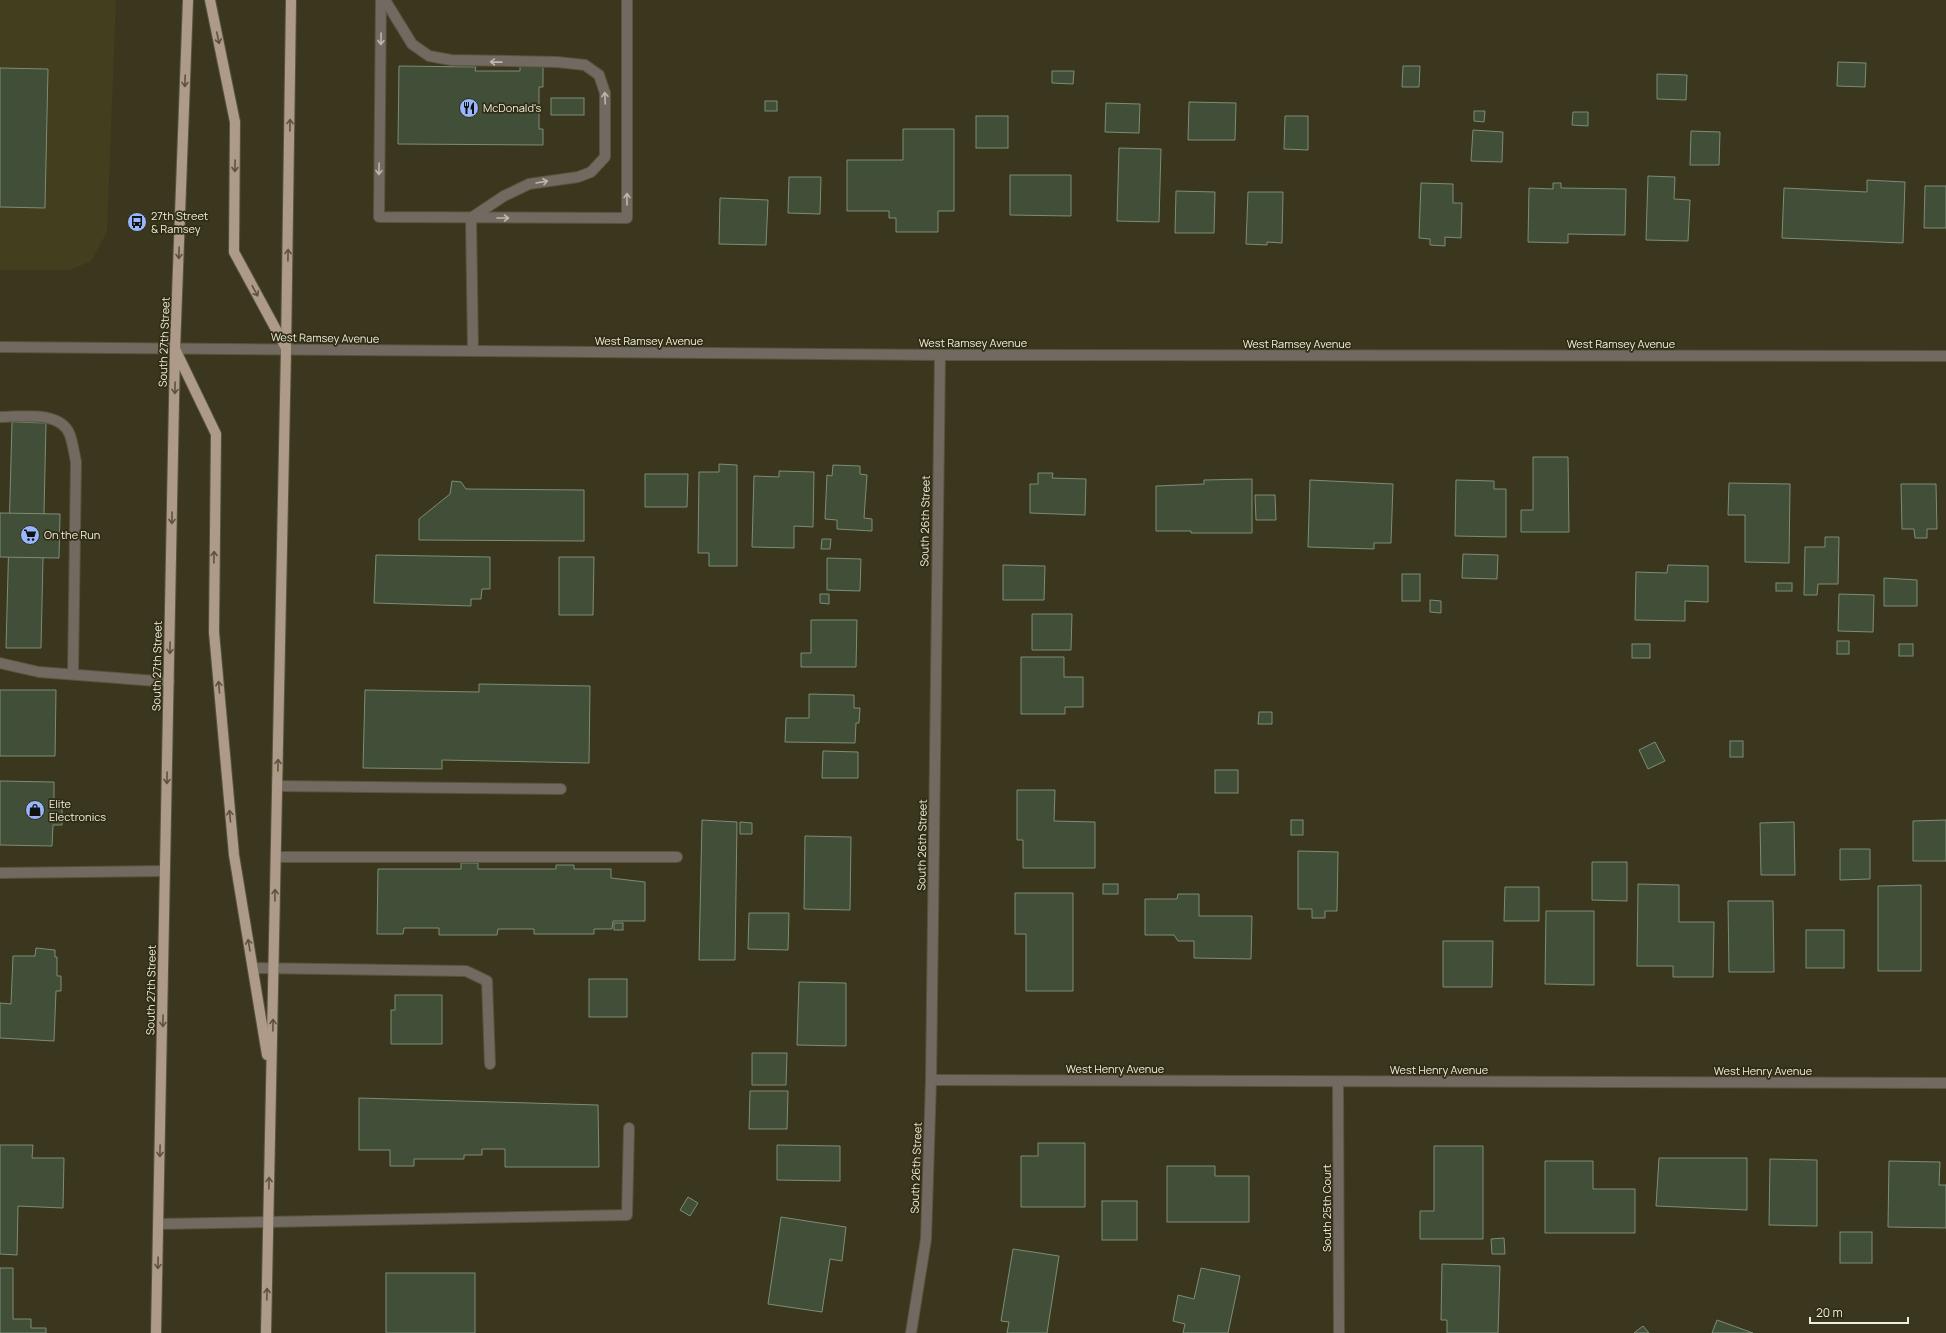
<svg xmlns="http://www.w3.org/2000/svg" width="1946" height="1333" font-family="Manrope,sans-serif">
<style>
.built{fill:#433e1d}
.building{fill:#414f38;stroke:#7d8d74}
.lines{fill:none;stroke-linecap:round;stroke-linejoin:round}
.minor-casing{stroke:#58543d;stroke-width:12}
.major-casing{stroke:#58543d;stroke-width:12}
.minor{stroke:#726960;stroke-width:10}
.major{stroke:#ad9a88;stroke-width:10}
.oneway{stroke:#5c533d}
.oneway2{stroke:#bdb8ac}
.labels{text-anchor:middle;stroke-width:3.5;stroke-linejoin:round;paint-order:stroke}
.poi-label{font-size:11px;fill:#efedde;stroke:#312d14;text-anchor:start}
.street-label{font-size:11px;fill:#efedde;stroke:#312d14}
</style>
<rect width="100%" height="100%" fill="#3b371e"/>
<!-- built -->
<polygon class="built" points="0,0 116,0 107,232 91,261 70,270 0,270"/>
<!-- building -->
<g class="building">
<polygon points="1838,62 1866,63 1865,87 1837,86"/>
<polygon points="399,66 476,67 475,71 520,71 520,66 543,66 543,87 539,87 539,129 543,129 543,145 398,144"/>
<polygon points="1403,66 1420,66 1419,87 1402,87"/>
<polygon points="0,68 48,69 45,208 0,207"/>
<polygon points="1052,71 1074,71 1073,84 1052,83"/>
<polygon points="1657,74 1687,75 1686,100 1657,99"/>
<rect x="551" y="98" width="33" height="17"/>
<rect x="765" y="101" width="12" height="10"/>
<polygon points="1189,102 1236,103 1235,140 1188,140"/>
<polygon points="1106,103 1140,104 1139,133 1105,132"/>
<polygon points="1474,111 1485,111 1484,122 1474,121"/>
<polygon points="1573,112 1588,112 1588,126 1572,125"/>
<rect x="976" y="116" width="32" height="32"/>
<polygon points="1285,116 1308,116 1308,150 1284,149"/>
<polygon points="903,129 954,129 954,211 938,211 938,232 896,232 896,218 889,218 889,211 847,211 847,160 903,160"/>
<polygon points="1473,130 1503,132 1502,162 1471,161"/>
<polygon points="1691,131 1720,132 1719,165 1690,165"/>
<polygon points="1119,148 1161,149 1159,222 1117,221"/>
<polygon points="1010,175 1071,175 1071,216 1010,215"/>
<polygon points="1648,176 1675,177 1674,199 1690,200 1688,241 1646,240"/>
<polygon points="789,177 821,177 820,214 788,213"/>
<polygon points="1867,180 1905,182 1903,243 1782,238 1784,188 1867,192"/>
<polygon points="1421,183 1453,184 1453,203 1462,203 1461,238 1445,237 1445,246 1430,245 1430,239 1419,238"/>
<polygon points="1553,183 1561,183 1561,188 1626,189 1625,235 1568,234 1568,243 1528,242 1529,188 1553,189"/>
<polygon points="1925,186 1946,186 1946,228 1924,228"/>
<polygon points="1176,191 1215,192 1214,233 1175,233"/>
<polygon points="1248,192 1283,192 1282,243 1267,242 1267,245 1246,244"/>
<polygon points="720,198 768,200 766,245 719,244"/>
<polygon points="12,422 46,423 41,648 6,648"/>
<polygon points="1533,457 1568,457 1569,532 1521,532 1521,510 1533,510"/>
<polygon points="719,464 737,465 737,566 709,566 709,553 698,553 699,472 719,472"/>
<polygon points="833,465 860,466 860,474 867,475 864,518 872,519 872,531 837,529 837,520 825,519 827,475 832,476"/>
<polygon points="779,471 814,472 813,527 794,526 794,548 752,547 754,476 779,477"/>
<polygon points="1038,473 1053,473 1052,478 1086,479 1085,515 1030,513 1030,484 1038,484"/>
<polygon points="645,474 688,474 687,507 645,507"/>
<polygon points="1252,479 1252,533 1191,533 1191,531 1156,531 1156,486 1204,484 1204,480"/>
<polygon points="1310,480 1393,484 1391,543 1374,543 1374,549 1308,547"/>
<polygon points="1456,480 1494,481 1494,489 1506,489 1506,537 1455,536"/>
<polygon points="452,481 461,482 466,489 584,490 584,541 419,540 419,519 450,494"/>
<polygon points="1729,483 1790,484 1789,563 1745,562 1745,515 1728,515"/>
<polygon points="1901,484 1936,484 1937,529 1927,529 1927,538 1915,538 1914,529 1902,529"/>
<polygon points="1255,495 1275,495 1276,520 1256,520"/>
<polygon points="0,513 60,514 59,558 0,557"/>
<polygon points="1825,537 1839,537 1838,584 1818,584 1817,595 1804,595 1805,547 1825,547"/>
<polygon points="822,539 831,539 830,549 821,549"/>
<polygon points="1463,554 1498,555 1497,579 1462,578"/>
<polygon points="376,555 490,557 490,589 482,589 481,599 471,599 471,606 374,603"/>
<polygon points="559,557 594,557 593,615 559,615"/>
<polygon points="827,558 861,559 860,591 827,590"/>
<polygon points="1003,565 1045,566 1044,600 1003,600"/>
<polygon points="1668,565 1708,566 1708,602 1685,601 1685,621 1635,620 1636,572 1667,573"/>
<rect x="1402" y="574" width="18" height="27"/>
<polygon points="1884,578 1917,580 1917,606 1884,606"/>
<rect x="1776" y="583" width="16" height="8"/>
<polygon points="820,594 829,594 829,604 820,603"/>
<polygon points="1839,594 1874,595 1873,632 1838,631"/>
<polygon points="1430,600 1441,601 1441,613 1430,612"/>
<polygon points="1032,614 1072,614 1071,650 1032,650"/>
<polygon points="811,620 857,620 856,667 801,667 801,653 811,653"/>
<rect x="1837" y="641" width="12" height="13"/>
<rect x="1632" y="644" width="18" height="14"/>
<rect x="1899" y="644" width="14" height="12"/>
<polygon points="1021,657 1064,657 1064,677 1083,677 1083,707 1065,707 1065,714 1021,714"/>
<polygon points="479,684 590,686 589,763 442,760 442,769 363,768 365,690 479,692"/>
<polygon points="0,690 56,690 55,756 0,756"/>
<polygon points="809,694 854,695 854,708 860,708 859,723 856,723 855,743 785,742 786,718 809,718"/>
<polygon points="1259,712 1272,712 1272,724 1258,724"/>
<rect x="1730" y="741" width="13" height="16"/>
<polygon points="1655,742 1665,761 1648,769 1639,750"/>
<polygon points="823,751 858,752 858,778 822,778"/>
<rect x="1215" y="770" width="23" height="23"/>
<polygon points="0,781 54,782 54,804 62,804 62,825 53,825 52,846 0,845"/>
<polygon points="1017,790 1055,790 1054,821 1095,822 1095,868 1023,868 1023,840 1017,840"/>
<polygon points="702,820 737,822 735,960 699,960"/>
<rect x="1291" y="820" width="12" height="15"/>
<polygon points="1946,820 1946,861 1913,861 1913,821"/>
<polygon points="740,822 752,823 752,834 740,834"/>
<polygon points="1794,822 1795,875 1761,875 1760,823"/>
<polygon points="805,836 851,837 850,910 804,909"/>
<polygon points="1840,849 1870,849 1870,879 1840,880"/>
<polygon points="1298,851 1338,852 1337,911 1325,911 1325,918 1312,918 1312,909 1298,909"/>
<polygon points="1592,862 1627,862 1627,901 1592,900"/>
<polygon points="461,863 478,863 478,869 556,869 556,865 574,865 574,869 611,869 611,878 645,882 645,921 613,921 612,929 594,929 594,934 534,934 534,929 498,929 497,935 439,935 439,928 404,928 403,934 377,934 378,869 461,869"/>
<rect x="1103" y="884" width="15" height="10"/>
<polygon points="1638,884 1679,885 1679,922 1714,922 1713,977 1673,977 1673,966 1637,966"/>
<polygon points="1921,885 1921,971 1878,971 1878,886"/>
<polygon points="1505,887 1539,887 1539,921 1504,921"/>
<polygon points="1015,893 1073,893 1073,991 1026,991 1026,934 1015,934"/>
<polygon points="1178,894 1199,894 1199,916 1252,916 1251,959 1194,958 1194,941 1178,941 1174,935 1145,935 1145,899 1177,899"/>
<polygon points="1728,901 1773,901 1774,972 1729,972"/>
<polygon points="1546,911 1594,911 1594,985 1545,984"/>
<polygon points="749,913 789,913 788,950 748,949"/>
<rect x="614" y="923" width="9" height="7"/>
<rect x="1806" y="930" width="38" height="38"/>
<polygon points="1443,941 1493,941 1492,987 1443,987"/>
<polygon points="36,948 55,950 55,957 57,957 57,976 61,976 61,991 56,991 54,1041 0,1038 0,1003 11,1004 13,956 35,956"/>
<rect x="589" y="979" width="38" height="38"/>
<polygon points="799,982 846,983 846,1046 797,1045"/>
<polygon points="395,995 442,995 442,1044 391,1044 391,1010 395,1010"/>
<polygon points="752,1053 787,1053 786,1085 752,1085"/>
<polygon points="750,1091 788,1091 787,1129 749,1129"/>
<polygon points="359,1098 598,1105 599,1167 505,1167 505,1149 482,1149 482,1155 464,1155 464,1159 414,1159 414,1166 390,1166 390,1150 359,1150"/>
<polygon points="1038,1143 1085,1143 1085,1207 1021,1207 1021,1156 1038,1156"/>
<polygon points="0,1145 33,1145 32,1158 64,1158 63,1208 18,1206 17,1255 0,1254"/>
<polygon points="777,1145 840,1146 840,1181 777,1180"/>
<polygon points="1434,1146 1483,1146 1483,1239 1420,1239 1420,1211 1434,1211"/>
<polygon points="1659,1158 1747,1158 1747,1210 1656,1206"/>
<polygon points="1770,1159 1817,1160 1817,1226 1769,1225"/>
<polygon points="1545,1161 1593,1161 1593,1189 1635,1189 1635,1233 1545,1233"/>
<polygon points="1889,1161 1940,1162 1939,1185 1946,1185 1946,1228 1888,1227"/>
<polygon points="1167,1166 1215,1166 1215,1176 1249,1176 1249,1222 1167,1222"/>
<polygon points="688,1197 698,1203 690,1216 680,1210"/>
<rect x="1102" y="1201" width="35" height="39"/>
<polygon points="781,1217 846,1227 842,1261 830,1259 822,1312 768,1304"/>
<rect x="1840" y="1232" width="32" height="31"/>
<polygon points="1504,1238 1505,1254 1492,1254 1491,1239"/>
<polygon points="1013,1249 1059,1256 1047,1333 1007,1333 1009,1322 1001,1321"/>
<polygon points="1442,1264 1500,1266 1498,1333 1447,1333 1447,1320 1441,1320"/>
<polygon points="0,1268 13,1268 13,1319 31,1319 31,1328 46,1328 46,1333 0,1333"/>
<polygon points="1201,1268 1240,1276 1228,1333 1183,1333 1185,1324 1173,1321 1178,1295 1194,1299"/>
<rect x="386" y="1273" width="89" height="60"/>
<polygon points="1717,1320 1753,1333 1712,1333"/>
<polygon points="1643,1326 1649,1333 1634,1333"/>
</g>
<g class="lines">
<!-- minor casing -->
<g class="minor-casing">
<g id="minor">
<polyline points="381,0 379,217 627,218 627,0"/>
<polyline points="385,0 412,44 429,56 451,60 557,62 585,65 599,75 605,93 605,157 591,172 578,177 529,184 504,196 471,218 473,351"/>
<polyline points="0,347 940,355 1946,356"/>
<path d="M0 417C21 417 61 410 70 435 73 444 74 453 76 462L73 674"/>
<polyline points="0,663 39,672 169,682"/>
<polyline points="277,786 561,789"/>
<polyline points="276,857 677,857"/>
<polyline points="0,873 165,871"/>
<polyline points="253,968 466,971 487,981 490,1064"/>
<polyline points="931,1080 1946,1083"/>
<polyline points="1338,1082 1339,1333"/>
<polyline points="159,1224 627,1215 629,1128"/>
<polyline points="911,1333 926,1239 931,1080 940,355"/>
</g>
</g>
<!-- major casing -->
<g class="major-casing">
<g id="major">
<polyline points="210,0 235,122 234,252 286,348"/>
<polyline points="176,351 216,434 214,632 234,855 267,1055"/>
<polyline points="156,1333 175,349 188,0"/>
<polyline points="266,1333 286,350 291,0"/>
</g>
</g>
<!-- minor -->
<use href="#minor" class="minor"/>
<!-- major -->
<use href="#major" class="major"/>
</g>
<!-- one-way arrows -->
<defs><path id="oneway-shaft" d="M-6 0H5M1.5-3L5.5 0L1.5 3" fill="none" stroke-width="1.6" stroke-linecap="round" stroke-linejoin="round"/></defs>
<g class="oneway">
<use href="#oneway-shaft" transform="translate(218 38) rotate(78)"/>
<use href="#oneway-shaft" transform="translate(185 81) rotate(92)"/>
<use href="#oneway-shaft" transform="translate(290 125) rotate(-89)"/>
<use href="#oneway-shaft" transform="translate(235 166) rotate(91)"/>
<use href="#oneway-shaft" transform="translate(179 253) rotate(92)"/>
<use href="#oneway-shaft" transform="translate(288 255) rotate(-89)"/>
<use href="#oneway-shaft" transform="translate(255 291) rotate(62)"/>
<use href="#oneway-shaft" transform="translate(175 388) rotate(91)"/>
<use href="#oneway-shaft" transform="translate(172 518) rotate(91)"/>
<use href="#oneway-shaft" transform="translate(214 557) rotate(-89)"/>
<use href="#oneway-shaft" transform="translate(170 648) rotate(91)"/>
<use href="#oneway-shaft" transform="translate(219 687) rotate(-95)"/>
<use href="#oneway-shaft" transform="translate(278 765) rotate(-89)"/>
<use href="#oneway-shaft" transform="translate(167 778) rotate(91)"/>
<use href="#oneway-shaft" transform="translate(230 816) rotate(-95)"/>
<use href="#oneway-shaft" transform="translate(275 895) rotate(-89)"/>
<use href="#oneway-shaft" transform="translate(249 945) rotate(-100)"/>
<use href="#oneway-shaft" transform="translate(163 1021) rotate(91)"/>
<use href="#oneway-shaft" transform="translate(273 1025) rotate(-89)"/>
<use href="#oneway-shaft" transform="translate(160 1151) rotate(91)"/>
<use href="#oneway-shaft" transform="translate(269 1183) rotate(-89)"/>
<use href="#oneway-shaft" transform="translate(158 1263) rotate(91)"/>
<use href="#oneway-shaft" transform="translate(267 1294) rotate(-89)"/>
</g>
<g class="oneway2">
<use href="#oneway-shaft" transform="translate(381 39) rotate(91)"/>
<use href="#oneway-shaft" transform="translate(496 62) rotate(-179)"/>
<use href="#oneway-shaft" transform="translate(605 98) rotate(-93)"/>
<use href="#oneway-shaft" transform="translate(379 169) rotate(91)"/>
<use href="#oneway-shaft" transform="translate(542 182) rotate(-10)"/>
<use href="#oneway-shaft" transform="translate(627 199) rotate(-90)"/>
<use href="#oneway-shaft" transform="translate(503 218)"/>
</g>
<!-- icons -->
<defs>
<g id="restaurant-disc" transform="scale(1)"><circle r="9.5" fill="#98b6fd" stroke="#312d14"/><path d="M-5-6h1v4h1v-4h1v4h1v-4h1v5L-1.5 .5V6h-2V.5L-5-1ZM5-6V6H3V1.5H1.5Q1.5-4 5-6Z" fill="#111"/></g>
<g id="bus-disc" transform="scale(1)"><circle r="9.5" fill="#98b6fd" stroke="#312d14"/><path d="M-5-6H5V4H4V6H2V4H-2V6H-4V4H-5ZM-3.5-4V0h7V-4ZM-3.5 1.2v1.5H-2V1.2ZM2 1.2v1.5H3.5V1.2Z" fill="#111"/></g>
<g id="supermarket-disc" transform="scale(1)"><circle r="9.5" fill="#98b6fd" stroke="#312d14"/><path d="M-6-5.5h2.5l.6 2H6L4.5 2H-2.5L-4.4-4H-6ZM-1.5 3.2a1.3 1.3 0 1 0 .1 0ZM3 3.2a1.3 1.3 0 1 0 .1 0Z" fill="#111"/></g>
<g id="shop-disc" transform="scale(1)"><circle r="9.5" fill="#98b6fd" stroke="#312d14"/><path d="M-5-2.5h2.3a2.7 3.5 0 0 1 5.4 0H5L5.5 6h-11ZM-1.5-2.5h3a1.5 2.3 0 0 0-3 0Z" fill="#111"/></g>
</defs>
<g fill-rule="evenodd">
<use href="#restaurant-disc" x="469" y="108"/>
<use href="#bus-disc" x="137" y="222"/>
<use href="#supermarket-disc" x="30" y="535"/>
<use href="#shop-disc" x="35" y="810"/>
</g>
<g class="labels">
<!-- poi labels -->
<g class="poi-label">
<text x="483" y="112">McDonald's</text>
<text x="151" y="220">27th Street<tspan x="151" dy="13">&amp; Ramsey</tspan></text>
<text x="44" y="539">On the Run</text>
<text x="49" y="808">Elite<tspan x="49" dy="13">Electronics</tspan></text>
</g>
<!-- street labels -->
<g class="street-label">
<text transform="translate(325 338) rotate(1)" y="4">West Ramsey Avenue</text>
<text x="649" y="345">West Ramsey Avenue</text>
<text transform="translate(164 342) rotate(-88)" y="4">South 27th Street</text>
<text x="973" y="347">West Ramsey Avenue</text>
<text x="1297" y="348">West Ramsey Avenue</text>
<text x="1621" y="348">West Ramsey Avenue</text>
<text transform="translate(925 521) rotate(-89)" y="4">South 26th Street</text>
<text transform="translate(157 666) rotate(-89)" y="4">South 27th Street</text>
<text transform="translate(922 845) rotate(-89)" y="4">South 26th Street</text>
<text transform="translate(151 990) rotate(-89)" y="4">South 27th Street</text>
<text x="1115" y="1073">West Henry Avenue</text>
<text x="1439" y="1074">West Henry Avenue</text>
<text x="1763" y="1075">West Henry Avenue</text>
<text transform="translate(916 1168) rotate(-88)" y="4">South 26th Street</text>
<text transform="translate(1327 1208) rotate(-90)" y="4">South 25th Court</text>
</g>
</g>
<!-- scale -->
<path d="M1810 1317v6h98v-6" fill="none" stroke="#efedde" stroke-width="2"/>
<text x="1816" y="1317" font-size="12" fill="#efedde" stroke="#312d14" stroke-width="3" paint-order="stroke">20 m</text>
</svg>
